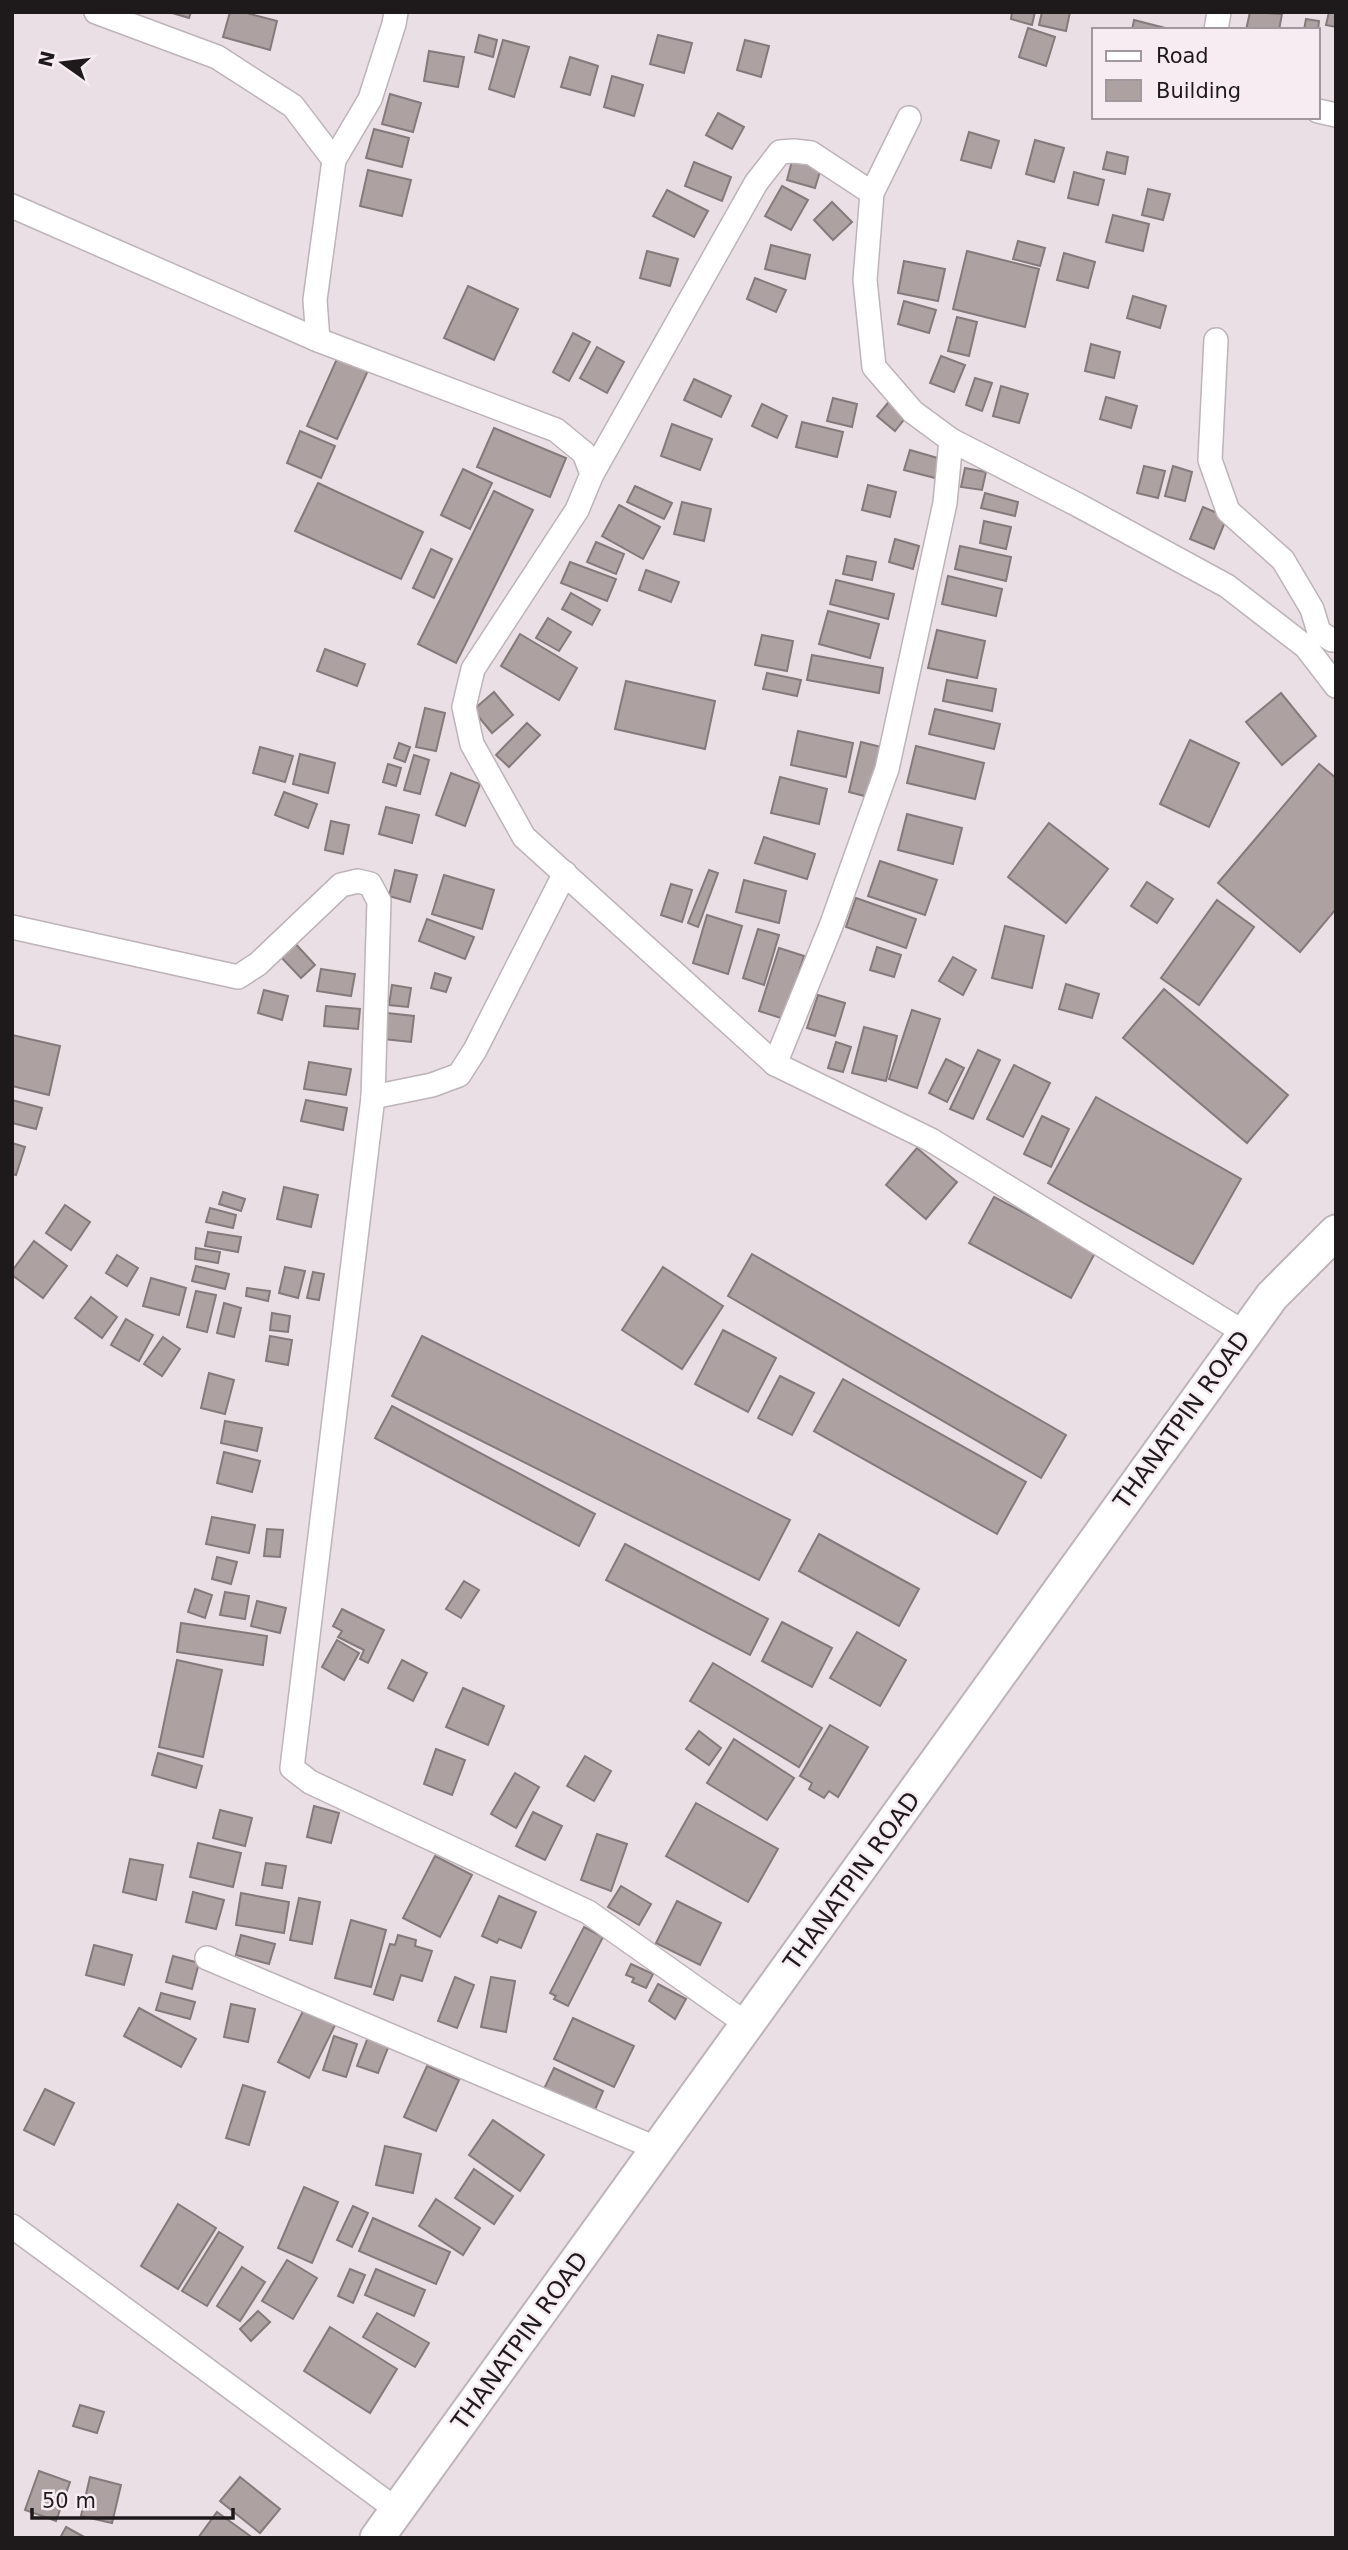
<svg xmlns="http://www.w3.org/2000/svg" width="1348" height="2550" font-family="'DejaVu Sans',sans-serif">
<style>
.building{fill:#ada1a2;stroke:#857a7b;stroke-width:2}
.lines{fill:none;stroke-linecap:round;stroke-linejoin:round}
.street-casing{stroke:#bdb3b8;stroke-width:26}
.secondary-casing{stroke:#bdb3b8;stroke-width:37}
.street{stroke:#fff;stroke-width:23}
.secondary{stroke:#fff;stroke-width:33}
.labels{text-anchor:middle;stroke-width:5;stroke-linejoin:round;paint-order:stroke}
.street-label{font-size:24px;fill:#1e1a1c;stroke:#f7ecf2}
</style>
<rect width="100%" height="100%" fill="#e9dfe5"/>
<!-- building -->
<g class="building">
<polygon points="169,12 191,12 189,18"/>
<polygon points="230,12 243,12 277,21 270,50 223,37"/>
<polygon points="1012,12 1035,12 1032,25 1011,19"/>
<polygon points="1042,12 1070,12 1066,31 1039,25"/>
<polygon points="1250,12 1282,14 1279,30 1246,30"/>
<polygon points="1329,12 1336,12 1336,27 1326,25"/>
<polygon points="1306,19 1319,21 1318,30 1304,30"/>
<polygon points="1134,20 1173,30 1132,30"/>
<polygon points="1028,28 1055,37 1046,66 1019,57"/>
<polygon points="479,35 497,40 493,57 475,52"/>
<polygon points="658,35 692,43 684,73 650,64"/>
<polygon points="503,40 529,47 514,97 489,89"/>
<polygon points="745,40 769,46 761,77 737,70"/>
<polygon points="429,51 464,57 458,87 424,81"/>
<polygon points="570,57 598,66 590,95 561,87"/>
<polygon points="612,76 643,85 634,116 604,107"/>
<polygon points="390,94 421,103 413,132 382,124"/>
<polygon points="718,113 744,127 732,149 706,135"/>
<polygon points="374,129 409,138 402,167 366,158"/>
<polygon points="969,132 999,141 991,168 961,160"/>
<polygon points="1035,140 1064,148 1054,182 1026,174"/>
<polygon points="1107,152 1128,157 1125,174 1103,169"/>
<polygon points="793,157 822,165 815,188 787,180"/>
<polygon points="694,162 731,177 722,201 685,186"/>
<polygon points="368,170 411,180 402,216 360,206"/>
<polygon points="1074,172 1104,180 1098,205 1068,198"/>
<polygon points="782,186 808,200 791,230 765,216"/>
<polygon points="1148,189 1170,194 1163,220 1142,215"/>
<polygon points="667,190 708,211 694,237 653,216"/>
<polygon points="832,202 852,222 833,240 814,220"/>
<polygon points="1113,215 1149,224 1143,251 1106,242"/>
<polygon points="1018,241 1045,248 1040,266 1013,259"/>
<polygon points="771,245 810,255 805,279 765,269"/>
<polygon points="647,251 678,259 670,286 640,278"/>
<polygon points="967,251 1039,269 1025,327 953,309"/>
<polygon points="1064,253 1095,262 1088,288 1057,280"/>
<polygon points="904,261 945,269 938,301 898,293"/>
<polygon points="755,278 786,290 776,312 747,299"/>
<polygon points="468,286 518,309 494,360 444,338"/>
<polygon points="1133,296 1166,306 1160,328 1127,318"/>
<polygon points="904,301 936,310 929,333 898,324"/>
<polygon points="957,317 977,322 969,356 948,351"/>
<polygon points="573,333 590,342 569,381 553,372"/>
<polygon points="1091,344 1120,352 1114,378 1085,371"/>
<polygon points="597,347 624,362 607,393 580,378"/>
<polygon points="340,352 370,366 337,439 307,426"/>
<polygon points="941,356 965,365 954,392 930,383"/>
<polygon points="975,378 992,383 982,411 966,405"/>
<polygon points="694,379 731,396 721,417 684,400"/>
<polygon points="1001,386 1028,394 1019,423 993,416"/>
<polygon points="1106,397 1137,406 1131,428 1100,419"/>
<polygon points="833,398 857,404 852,427 827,421"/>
<polygon points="892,398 910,412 895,431 877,416"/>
<polygon points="762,404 787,416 777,438 752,426"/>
<polygon points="802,422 843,432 837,457 796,447"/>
<polygon points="672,424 712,439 700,470 661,456"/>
<polygon points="494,428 566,458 550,497 477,467"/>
<polygon points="300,431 335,446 321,478 287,463"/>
<polygon points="910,450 941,459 935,478 904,470"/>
<polygon points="1144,466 1165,471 1158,498 1137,493"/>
<polygon points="1173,466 1192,472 1185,501 1165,496"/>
<polygon points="965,468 986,472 982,490 961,487"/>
<polygon points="463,469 492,483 470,529 441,515"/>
<polygon points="318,483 423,532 401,579 295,531"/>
<polygon points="868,485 896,492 890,517 862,510"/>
<polygon points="635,486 672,503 664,519 627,502"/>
<polygon points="494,491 533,510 456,663 418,644"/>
<polygon points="985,493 1018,502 1015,516 981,508"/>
<polygon points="682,502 711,509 704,541 674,534"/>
<polygon points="619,505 660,527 643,559 602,536"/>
<polygon points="1203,507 1227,517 1214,549 1190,539"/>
<polygon points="984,521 1011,527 1006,549 980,543"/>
<polygon points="895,539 919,546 913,569 889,562"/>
<polygon points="596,542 624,554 616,574 587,562"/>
<polygon points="960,546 1011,557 1006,581 955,569"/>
<polygon points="431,549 452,559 434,598 413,588"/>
<polygon points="847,556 876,562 872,580 843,574"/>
<polygon points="570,562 616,579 607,601 561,583"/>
<polygon points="646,570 679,582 671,602 639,590"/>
<polygon points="948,576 1002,589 996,616 942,604"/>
<polygon points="836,580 894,594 888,619 830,604"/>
<polygon points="571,593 600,610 592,625 562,609"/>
<polygon points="828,611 879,624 870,658 819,644"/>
<polygon points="548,618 571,632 559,651 536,638"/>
<polygon points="937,630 985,641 977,678 928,668"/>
<polygon points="520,634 577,668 559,700 501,666"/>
<polygon points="762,635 793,641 787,671 755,665"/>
<polygon points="325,649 365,664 357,686 317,671"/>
<polygon points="812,655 883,668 879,693 807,680"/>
<polygon points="767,673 801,680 797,696 763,689"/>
<polygon points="947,680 996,689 992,711 943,701"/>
<polygon points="626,681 715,701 705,749 615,729"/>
<polygon points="494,692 513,715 492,733 473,710"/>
<polygon points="1281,693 1316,736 1282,765 1246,722"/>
<polygon points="425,708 445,713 436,751 416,747"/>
<polygon points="935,709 1000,724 994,749 929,734"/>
<polygon points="527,723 540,735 509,767 496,755"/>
<polygon points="798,731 853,743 846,777 791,765"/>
<polygon points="1190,740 1239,763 1209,827 1160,804"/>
<polygon points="861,742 885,748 872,798 849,792"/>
<polygon points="399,743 410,747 405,762 394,758"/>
<polygon points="916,746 984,763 975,799 907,783"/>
<polygon points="260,747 293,756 285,782 253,773"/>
<polygon points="300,754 335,763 328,793 293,784"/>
<polygon points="414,755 429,760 420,794 404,790"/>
<polygon points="388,764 401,768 396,786 383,782"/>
<polygon points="1319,764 1336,778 1336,909 1300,952 1218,883"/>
<polygon points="451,773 480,784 465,826 436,815"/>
<polygon points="780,777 827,789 819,824 771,813"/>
<polygon points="284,792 317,804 308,828 275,815"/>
<polygon points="386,807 419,815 412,843 379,834"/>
<polygon points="907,814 962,828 953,864 898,850"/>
<polygon points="331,821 349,825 343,854 325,850"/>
<polygon points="1049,823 1108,869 1066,923 1008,877"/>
<polygon points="764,837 815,854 807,879 755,863"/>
<polygon points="880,861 937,880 925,915 868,896"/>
<polygon points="395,870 417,875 410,902 389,896"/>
<polygon points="709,870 718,873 698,927 688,923"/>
<polygon points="444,875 494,890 482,929 432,914"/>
<polygon points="744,880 786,891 779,923 736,912"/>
<polygon points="1147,882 1173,899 1157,923 1131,906"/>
<polygon points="671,884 692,890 682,922 661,915"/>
<polygon points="856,898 916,919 906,948 846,927"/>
<polygon points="1217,900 1254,927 1199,1005 1161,978"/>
<polygon points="707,915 742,926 728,974 693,963"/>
<polygon points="427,919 474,937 465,959 419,941"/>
<polygon points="1005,926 1044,936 1032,988 992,978"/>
<polygon points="758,929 779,935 764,985 743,978"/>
<polygon points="292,940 315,965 301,978 278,954"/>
<polygon points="877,947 901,955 894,977 870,970"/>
<polygon points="779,948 804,956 784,1019 759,1011"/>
<polygon points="953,957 976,970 963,995 939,981"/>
<polygon points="321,969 355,974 351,996 317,991"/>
<polygon points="435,973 451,978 446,992 431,988"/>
<polygon points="1066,984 1099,994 1092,1018 1059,1009"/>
<polygon points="392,985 411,988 408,1007 389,1005"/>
<polygon points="1164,989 1288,1095 1247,1143 1123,1038"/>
<polygon points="264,990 288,996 282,1020 258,1013"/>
<polygon points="818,995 845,1003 835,1036 807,1028"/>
<polygon points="326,1006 360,1009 358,1029 324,1026"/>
<polygon points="912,1010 940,1019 917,1088 889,1079"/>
<polygon points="387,1013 414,1016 411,1042 384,1039"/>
<polygon points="864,1027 897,1036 886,1081 852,1073"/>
<polygon points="12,1035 60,1046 49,1095 12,1086"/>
<polygon points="836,1042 851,1047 843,1072 828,1068"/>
<polygon points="978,1050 1000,1060 973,1119 950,1109"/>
<polygon points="946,1059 964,1068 947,1102 929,1093"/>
<polygon points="309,1062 351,1069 346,1095 304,1089"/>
<polygon points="1014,1065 1050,1083 1023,1137 987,1119"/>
<polygon points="1096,1097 1241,1179 1193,1264 1048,1183"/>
<polygon points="12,1100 42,1108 36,1129 12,1123"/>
<polygon points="306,1100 347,1108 343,1130 301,1121"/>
<polygon points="1042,1116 1069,1129 1051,1167 1024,1154"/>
<polygon points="12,1143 25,1147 16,1175 12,1174"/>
<polygon points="917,1148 957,1182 926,1219 886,1185"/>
<polygon points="284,1187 318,1195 311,1227 277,1219"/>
<polygon points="223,1192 245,1199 241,1211 219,1204"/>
<polygon points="994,1197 1096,1251 1071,1298 969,1243"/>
<polygon points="65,1205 90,1222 71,1250 46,1233"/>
<polygon points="210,1208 236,1215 233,1228 206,1222"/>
<polygon points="208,1232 241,1237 238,1252 205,1246"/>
<polygon points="34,1241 67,1266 43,1298 12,1275 12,1271"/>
<polygon points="196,1248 220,1252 218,1263 195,1259"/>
<polygon points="752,1254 1066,1435 1041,1478 728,1296"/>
<polygon points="117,1255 138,1268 127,1286 106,1273"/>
<polygon points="196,1266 229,1274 225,1289 192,1281"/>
<polygon points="285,1267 305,1271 298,1298 279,1293"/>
<polygon points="663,1267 723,1306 682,1369 622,1330"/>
<polygon points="313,1272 324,1274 319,1300 307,1298"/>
<polygon points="151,1278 186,1288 179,1315 143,1306"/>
<polygon points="247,1288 270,1291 268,1301 246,1296"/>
<polygon points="196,1291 216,1295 207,1332 187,1327"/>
<polygon points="91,1297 117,1317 102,1338 75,1318"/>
<polygon points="224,1303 241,1308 234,1337 217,1333"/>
<polygon points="272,1313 290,1316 288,1332 270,1330"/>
<polygon points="126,1319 153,1335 139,1361 111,1345"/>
<polygon points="723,1330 776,1358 748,1412 695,1384"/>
<polygon points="270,1336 292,1340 288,1365 266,1361"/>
<polygon points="422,1336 790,1520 759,1580 392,1396"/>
<polygon points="163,1337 180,1349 162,1376 144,1364"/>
<polygon points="209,1373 234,1380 225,1414 201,1408"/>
<polygon points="780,1376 814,1393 792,1435 758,1418"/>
<polygon points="843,1379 1026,1482 997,1534 814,1431"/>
<polygon points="392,1406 595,1514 579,1546 375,1438"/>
<polygon points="225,1421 262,1428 257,1451 221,1443"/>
<polygon points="224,1452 260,1461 252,1492 217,1483"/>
<polygon points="212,1517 255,1525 249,1553 206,1544"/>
<polygon points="267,1529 283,1530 280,1557 264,1556"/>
<polygon points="819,1534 919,1589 899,1626 799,1571"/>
<polygon points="625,1544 768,1619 750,1655 606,1580"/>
<polygon points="217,1557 237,1562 231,1584 212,1579"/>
<polygon points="464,1581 479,1590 461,1618 446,1609"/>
<polygon points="195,1589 212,1595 205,1618 188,1612"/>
<polygon points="225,1592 249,1596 245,1619 220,1615"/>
<polygon points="257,1601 286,1608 280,1633 251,1626"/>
<polygon points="342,1609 384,1630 368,1663 360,1659 364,1650 338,1637 342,1631 333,1626"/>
<polygon points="782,1622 832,1648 812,1687 762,1661"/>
<polygon points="181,1623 267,1636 263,1665 177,1652"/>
<polygon points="857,1632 906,1660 880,1706 830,1678"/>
<polygon points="337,1640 359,1653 344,1680 322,1667"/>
<polygon points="177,1660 222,1670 203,1757 159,1747"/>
<polygon points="402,1660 427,1673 413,1701 388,1688"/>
<polygon points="713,1663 822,1728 799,1767 690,1701"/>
<polygon points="463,1688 504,1706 488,1745 446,1727"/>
<polygon points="830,1725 868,1747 838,1797 829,1791 824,1798 809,1789 812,1783 800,1776"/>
<polygon points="699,1731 721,1748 709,1765 686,1749"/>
<polygon points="734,1739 794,1778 767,1820 707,1783"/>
<polygon points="436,1749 465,1760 452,1795 424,1784"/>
<polygon points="158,1753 202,1766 196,1788 152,1775"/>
<polygon points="585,1756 611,1771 594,1801 567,1786"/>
<polygon points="515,1773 539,1787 516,1828 491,1814"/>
<polygon points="696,1803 778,1849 748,1902 666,1856"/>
<polygon points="314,1806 339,1813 331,1843 307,1837"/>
<polygon points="220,1810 252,1818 245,1846 213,1838"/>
<polygon points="533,1812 562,1826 545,1860 516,1846"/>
<polygon points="597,1834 627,1844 611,1891 581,1880"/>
<polygon points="198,1843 241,1853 233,1887 190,1877"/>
<polygon points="435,1856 472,1875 440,1937 403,1918"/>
<polygon points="130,1859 163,1865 156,1900 123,1892"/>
<polygon points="266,1863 286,1866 282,1888 262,1885"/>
<polygon points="621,1886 651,1904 639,1925 608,1907"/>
<polygon points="193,1892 224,1900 216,1929 186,1922"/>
<polygon points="241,1893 289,1902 284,1933 236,1925"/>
<polygon points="499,1896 536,1912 521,1948 499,1939 497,1943 482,1936"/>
<polygon points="299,1898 320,1902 312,1944 290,1940"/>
<polygon points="677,1901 721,1923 700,1965 656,1943"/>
<polygon points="351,1920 386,1930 371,1987 335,1978"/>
<polygon points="584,1927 603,1937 568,2006 554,1999 556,1996 550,1993"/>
<polygon points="241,1935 275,1944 269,1964 236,1955"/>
<polygon points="398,1935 416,1940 415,1946 432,1951 422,1981 401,1975 393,2000 374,1994 390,1944 395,1945"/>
<polygon points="94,1945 132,1955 124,1985 86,1975"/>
<polygon points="173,1956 199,1963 192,1989 166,1982"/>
<polygon points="631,1964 653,1974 646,1988 632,1982 634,1978 626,1975"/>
<polygon points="455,1977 474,1985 457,2028 438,2021"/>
<polygon points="491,1977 515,1981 506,2032 481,2027"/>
<polygon points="658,1984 686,1999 675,2019 649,2001"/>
<polygon points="161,1993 195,2002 190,2019 156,2010"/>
<polygon points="231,2004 255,2009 248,2042 224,2037"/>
<polygon points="306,2005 337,2021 309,2078 278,2062"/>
<polygon points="139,2008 196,2039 181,2067 124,2036"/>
<polygon points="573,2018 634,2046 614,2087 554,2059"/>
<polygon points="370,2032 391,2040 378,2073 357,2066"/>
<polygon points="334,2036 357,2044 346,2077 323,2070"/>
<polygon points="427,2066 459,2080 436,2131 404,2117"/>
<polygon points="554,2068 603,2091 594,2112 544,2089"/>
<polygon points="243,2085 265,2092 249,2145 226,2138"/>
<polygon points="45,2089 74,2103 54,2145 24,2130"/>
<polygon points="493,2120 544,2155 520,2191 469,2155"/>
<polygon points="385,2146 421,2154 413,2193 376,2185"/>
<polygon points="474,2169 513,2196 494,2224 455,2198"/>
<polygon points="304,2187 338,2202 312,2263 278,2248"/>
<polygon points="436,2199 480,2228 463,2255 419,2226"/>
<polygon points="178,2204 216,2228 178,2289 141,2266"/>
<polygon points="353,2206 368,2213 352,2247 337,2240"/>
<polygon points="373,2218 450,2252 436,2284 359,2251"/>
<polygon points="219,2232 243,2247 207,2306 182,2291"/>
<polygon points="287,2260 317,2278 293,2319 262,2301"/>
<polygon points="242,2267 265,2282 240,2321 217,2306"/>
<polygon points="350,2269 365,2275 353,2303 338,2296"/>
<polygon points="376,2269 425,2290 414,2316 365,2295"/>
<polygon points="258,2311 270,2322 251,2341 240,2329"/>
<polygon points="377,2313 429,2343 415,2367 363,2337"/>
<polygon points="330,2327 397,2369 370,2413 304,2371"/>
<polygon points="80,2405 104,2412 97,2433 73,2426"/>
<polygon points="39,2471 70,2482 56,2521 25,2510"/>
<polygon points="90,2477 121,2485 112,2523 81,2516"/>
<polygon points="240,2477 280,2509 260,2533 220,2501"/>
<polygon points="217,2512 253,2538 198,2538"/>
<polygon points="66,2527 86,2538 60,2538"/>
</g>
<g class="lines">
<!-- street casing -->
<g class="street-casing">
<g id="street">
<polyline points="96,12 217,57 293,106 334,160"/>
<polyline points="396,12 394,24 370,99 334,160 315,300 318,340 556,430 584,453 592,474 577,510 473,669 464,707 472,744 524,837 775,1064 931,1140 1245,1333"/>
<polyline points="1216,30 1219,12"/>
<polyline points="1318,111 1336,115"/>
<polyline points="909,118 872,193 865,280 874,367 913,412 951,440 1078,505 1227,586 1306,647 1336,686"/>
<polyline points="12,206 318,340"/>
<polyline points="1216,340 1210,460 1228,511 1283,560 1312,609 1319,632 1332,640 1336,639"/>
<polyline points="592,474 756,183 780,152 794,151 811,153 872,193"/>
<polyline points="12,927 238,977 258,964 341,885 358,881 370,884 379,901 373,1097 292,1768 310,1782 588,1912 748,2025"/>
<polyline points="775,1064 831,926 887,769 945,503 951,440"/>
<polyline points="373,1097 432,1085 459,1075 475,1050 565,873"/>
<polyline points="207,1958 658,2149"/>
<polyline points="12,2226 397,2510"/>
</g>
</g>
<!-- secondary casing -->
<g class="secondary-casing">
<polyline id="secondary" points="377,2538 1272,1296 1336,1232"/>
</g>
<!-- street -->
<use href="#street" class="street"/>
<!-- secondary -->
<use href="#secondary" class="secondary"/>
</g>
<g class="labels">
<!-- street labels -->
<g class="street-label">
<text transform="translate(1182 1420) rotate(-54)" y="8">THANATPIN ROAD</text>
<text transform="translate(852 1881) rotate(-54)" y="8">THANATPIN ROAD</text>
<text transform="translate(520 2341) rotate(-54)" y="8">THANATPIN ROAD</text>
</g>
</g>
<!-- border -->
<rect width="1348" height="2550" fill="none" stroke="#1e1a1c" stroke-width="28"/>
<!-- legend -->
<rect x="1092" y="28" width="228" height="91" fill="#f7ecf2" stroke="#a0989c" stroke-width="2"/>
<rect x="1106" y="51" width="35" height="10" fill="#ffffff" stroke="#a0989c" stroke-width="2"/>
<text x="1156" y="63" font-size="21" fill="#1e1a1c">Road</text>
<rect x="1106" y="80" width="35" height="21" fill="#ada1a2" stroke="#a0989c" stroke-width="2"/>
<text x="1156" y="98" font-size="21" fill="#1e1a1c">Building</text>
<!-- north arrow -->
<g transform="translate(63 63) rotate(284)" stroke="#f7ecf2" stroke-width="5" paint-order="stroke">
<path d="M0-5L12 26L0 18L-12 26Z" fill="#1e1a1c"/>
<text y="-10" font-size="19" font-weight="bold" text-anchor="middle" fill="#1e1a1c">N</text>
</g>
<!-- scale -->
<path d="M32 2508v10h201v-10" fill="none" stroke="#1e1a1c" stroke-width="3.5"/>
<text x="42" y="2508" font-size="21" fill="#1e1a1c" stroke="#f7ecf2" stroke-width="5" paint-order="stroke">50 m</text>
</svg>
